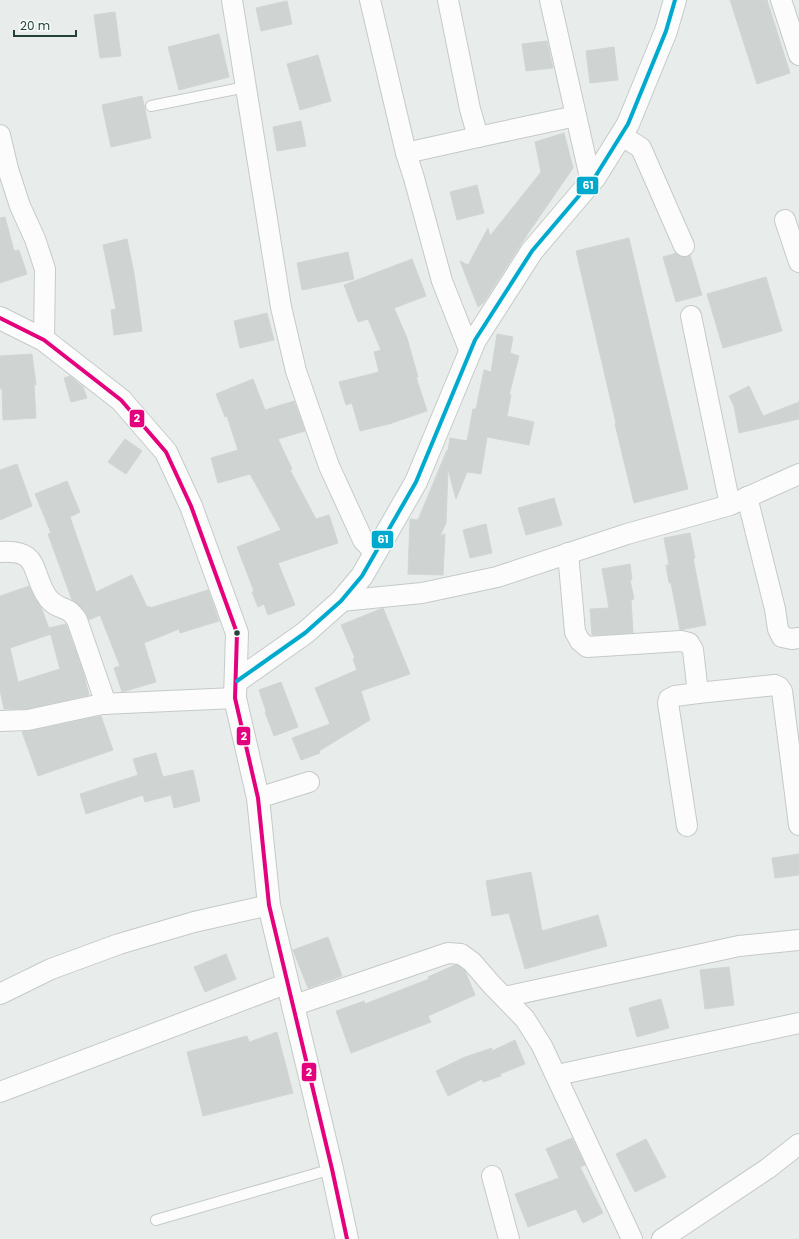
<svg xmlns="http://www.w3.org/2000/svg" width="799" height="1239" font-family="Poppins,sans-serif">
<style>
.building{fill:#cfd4d2;stroke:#d1d6d4}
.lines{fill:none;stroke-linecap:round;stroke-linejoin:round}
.lane-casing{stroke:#c5cac8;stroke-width:12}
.street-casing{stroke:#c5cac8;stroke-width:22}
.secondary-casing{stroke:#c3cbc8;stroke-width:24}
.lane{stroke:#fcfcfc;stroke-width:10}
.street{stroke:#fcfcfc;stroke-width:20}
.secondary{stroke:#fcfcfc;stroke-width:22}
.bus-1-casing{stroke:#f7fbf9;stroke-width:7}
.bus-2-casing{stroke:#f7fbf9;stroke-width:7}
.bus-1{stroke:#e5007d;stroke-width:4}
.bus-2{stroke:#00a9ce;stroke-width:4}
.bus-dot{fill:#24423a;stroke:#f7fbf9;stroke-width:1.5}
.line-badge{stroke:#f7fbf9;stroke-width:1.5}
.badge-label{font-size:11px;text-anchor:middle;font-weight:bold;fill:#fff}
</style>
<rect width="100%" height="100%" fill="#e8edeb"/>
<!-- building -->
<g class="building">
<polygon points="730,0 767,0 790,73 757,84"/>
<polygon points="287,1 292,24 261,31 256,8"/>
<polygon points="115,12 121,56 100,58 94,15"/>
<polygon points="219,34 229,77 179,90 168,47"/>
<polygon points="547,41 553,68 526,71 522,44"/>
<polygon points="614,47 618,80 590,83 586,51"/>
<polygon points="318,55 331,101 300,110 287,64"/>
<polygon points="142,96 151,138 111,147 102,105"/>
<polygon points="301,121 306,146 277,151 273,127"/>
<polygon points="564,133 573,168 529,232 484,302 478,307 460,261 468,265 488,228 490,236 541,172 535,142"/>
<polygon points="477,185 484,213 457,220 450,192"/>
<polygon points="5,217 14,251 19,250 27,274 0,283 0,218"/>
<polygon points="629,238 688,489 634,503 615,424 616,423 576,251"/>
<polygon points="127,239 134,273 142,331 114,335 111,310 116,309 103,245"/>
<polygon points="348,252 354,279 302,290 297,263"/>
<polygon points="676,253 682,257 690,255 702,295 676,302 663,257"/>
<polygon points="412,259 426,296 394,308 407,338 418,377 416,377 427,411 389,424 360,431 352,403 346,405 339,382 379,372 374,352 381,350 368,319 358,322 344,285"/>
<polygon points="766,277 782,331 723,348 707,294"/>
<polygon points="267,313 274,340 240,348 234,321"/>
<polygon points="497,334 513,337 510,353 519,356 509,395 511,395 507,416 534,422 529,445 487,437 481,474 467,472 456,499 448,469 446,523 440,536 445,534 443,575 408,574 410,519 418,520 447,450 448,451 450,438 467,441 473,409 476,409 484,370 491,372"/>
<polygon points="32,354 36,385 34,385 36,418 3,420 2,388 0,389 0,356"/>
<polygon points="70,376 83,387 87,398 71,402 64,378"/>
<polygon points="253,379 265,410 294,401 305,431 278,439 292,469 290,470 316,519 329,515 338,543 278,563 295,605 268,615 264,604 258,607 252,592 254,591 237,547 281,530 250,474 218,483 211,458 238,450 227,416 225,417 216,394"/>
<polygon points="749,386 763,416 799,402 799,419 739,433 734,406 729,396"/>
<polygon points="125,439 142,451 126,474 108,462"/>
<polygon points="17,464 32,506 0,520 0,470"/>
<polygon points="67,481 80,512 70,517 96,592 132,575 147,607 149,606 150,608 208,590 219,621 180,633 179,629 144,643 156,682 122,692 114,668 120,666 100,615 89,620 82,608 72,600 48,534 51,533 35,494"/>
<polygon points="554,498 562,525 526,535 518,508"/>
<polygon points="486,524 492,553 470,558 463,530"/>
<polygon points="690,533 695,558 693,558 706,625 680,630 671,583 669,583 666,565 669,565 664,538"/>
<polygon points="630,564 632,580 630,580 634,599 631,600 633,633 592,635 590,609 609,608 602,569"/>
<polygon points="29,586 41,607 51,634 10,648 18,682 60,669 49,628 66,624 82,668 89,695 27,709 4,709 0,690 0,596"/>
<polygon points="383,608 410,674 361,691 370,720 319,751 320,753 301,760 292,738 330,724 315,688 357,670 353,659 355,658 341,625"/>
<polygon points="281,682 298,727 274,736 265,712 266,711 259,690"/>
<polygon points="101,716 113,750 38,776 22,732 30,731"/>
<polygon points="156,753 163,777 193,770 200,801 174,808 171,795 145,802 143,795 86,814 80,794 138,775 133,759"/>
<polygon points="799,854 799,875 775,878 772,858"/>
<polygon points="531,872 542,931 598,915 607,946 525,969 509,913 492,916 486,881"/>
<polygon points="328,937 342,976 308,988 293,950"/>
<polygon points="226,954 236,979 205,992 194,967"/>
<polygon points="455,965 457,965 465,971 475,995 428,1016 431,1022 351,1053 336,1011 364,1001 365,1004 429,979 428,977"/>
<polygon points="729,967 734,1005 705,1009 700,970"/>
<polygon points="661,999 669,1028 637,1037 629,1008"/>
<polygon points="277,1032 293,1093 203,1116 187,1052 247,1036 249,1042"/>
<polygon points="515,1040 525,1064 500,1074 501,1076 483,1082 482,1079 448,1096 436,1071 465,1057 492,1048 492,1051"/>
<polygon points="572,1138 585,1165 580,1167 603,1213 583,1223 576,1209 528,1227 515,1194 559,1178 546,1149"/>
<polygon points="646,1139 666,1177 635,1192 616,1154"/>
</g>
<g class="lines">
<!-- lane casing -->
<g class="lane-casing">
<g id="lane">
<polyline points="151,106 246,87"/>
<polyline points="156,1220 332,1169"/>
</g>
</g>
<!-- street casing -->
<g class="street-casing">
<g id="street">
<polyline points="232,0 281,307 296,371 329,466 363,540 375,553"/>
<polyline points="370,0 406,153 414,178 442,281 470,352"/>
<polyline points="448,0 470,109 478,137 576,116"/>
<polyline points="550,0 591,182"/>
<polyline points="781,0 799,55"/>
<polyline points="0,135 8,169 20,206 35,239 45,269 44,340"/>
<polyline points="621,135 641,148 684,246"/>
<polyline points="406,153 478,137"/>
<polyline points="785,220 799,262"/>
<polyline points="691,316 730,505"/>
<polyline points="747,497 775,609 778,629 782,637 792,639 799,638"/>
<path d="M0 552C42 549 30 573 48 598 55 607 60 606 69 611 72 613 75 617 77 620L106 704"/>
<polyline points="568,553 575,632 580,641 587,647 681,641 689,643 693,650 698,693"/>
<polyline points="341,601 422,593 497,577 627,534 730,505 799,474"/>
<polyline points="0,721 28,720 102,704 235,698"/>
<polyline points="258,798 309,782"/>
<polyline points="687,826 668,703 669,699 675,696 698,693 775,685 779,687 782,691 799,825"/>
<polyline points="0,994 51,969 119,944 194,922 269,905"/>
<polyline points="504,997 739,946 799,940"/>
<polyline points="292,1006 448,953 461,954 472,962 491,984 525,1019 542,1046 632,1239"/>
<polyline points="557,1075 799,1023"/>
<polyline points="0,1092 288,983"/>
<polyline points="492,1176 509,1239"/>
<polyline points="662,1239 767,1169 799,1144"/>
</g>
</g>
<!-- secondary casing -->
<g class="secondary-casing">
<g id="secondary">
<polyline points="0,318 44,340 121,400 166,452 191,506 237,633 235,698 258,798 269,905 332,1169 347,1239"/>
<polyline points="237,681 305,633 341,601 362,576 416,482 475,340 532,251 595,177 628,124 666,31 675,0"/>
</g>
</g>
<!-- lane -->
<use href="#lane" class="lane"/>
<!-- street -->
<use href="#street" class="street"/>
<!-- secondary -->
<use href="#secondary" class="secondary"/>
<!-- bus-1 casing -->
<g class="bus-1-casing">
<polyline id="bus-1" points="0,318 44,340 121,400 166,452 191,506 237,633 235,698 258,798 269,905 332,1169 347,1239"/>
</g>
<!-- bus-2 casing -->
<g class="bus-2-casing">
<polyline id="bus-2" points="237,681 305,633 341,601 362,576 416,482 475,340 532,251 595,177 628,124 666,31 675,0"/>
</g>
<!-- bus-1 -->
<use href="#bus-1" class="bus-1"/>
<!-- bus-2 -->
<use href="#bus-2" class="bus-2"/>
</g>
<!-- markers -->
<circle class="bus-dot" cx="237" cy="633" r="3.5"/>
<g class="line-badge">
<rect x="576" y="176" width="23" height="19" rx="4" fill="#00a9ce"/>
<rect x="129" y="409" width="16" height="19" rx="4" fill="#e5007d"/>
<rect x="371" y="530" width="23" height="19" rx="4" fill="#00a9ce"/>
<rect x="236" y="726" width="15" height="20" rx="4" fill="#e5007d"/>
<rect x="301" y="1062" width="16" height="20" rx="4" fill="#e5007d"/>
</g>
<g class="badge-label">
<text x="588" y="189">61</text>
<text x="137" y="422">2</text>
<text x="383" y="543">61</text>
<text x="244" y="740">2</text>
<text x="309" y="1076">2</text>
</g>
<!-- scale -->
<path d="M14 30v6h62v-6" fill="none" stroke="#24423a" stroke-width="2"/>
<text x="20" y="30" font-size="12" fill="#24423a" stroke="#f7fbf9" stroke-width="3" paint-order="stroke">20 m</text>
</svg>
